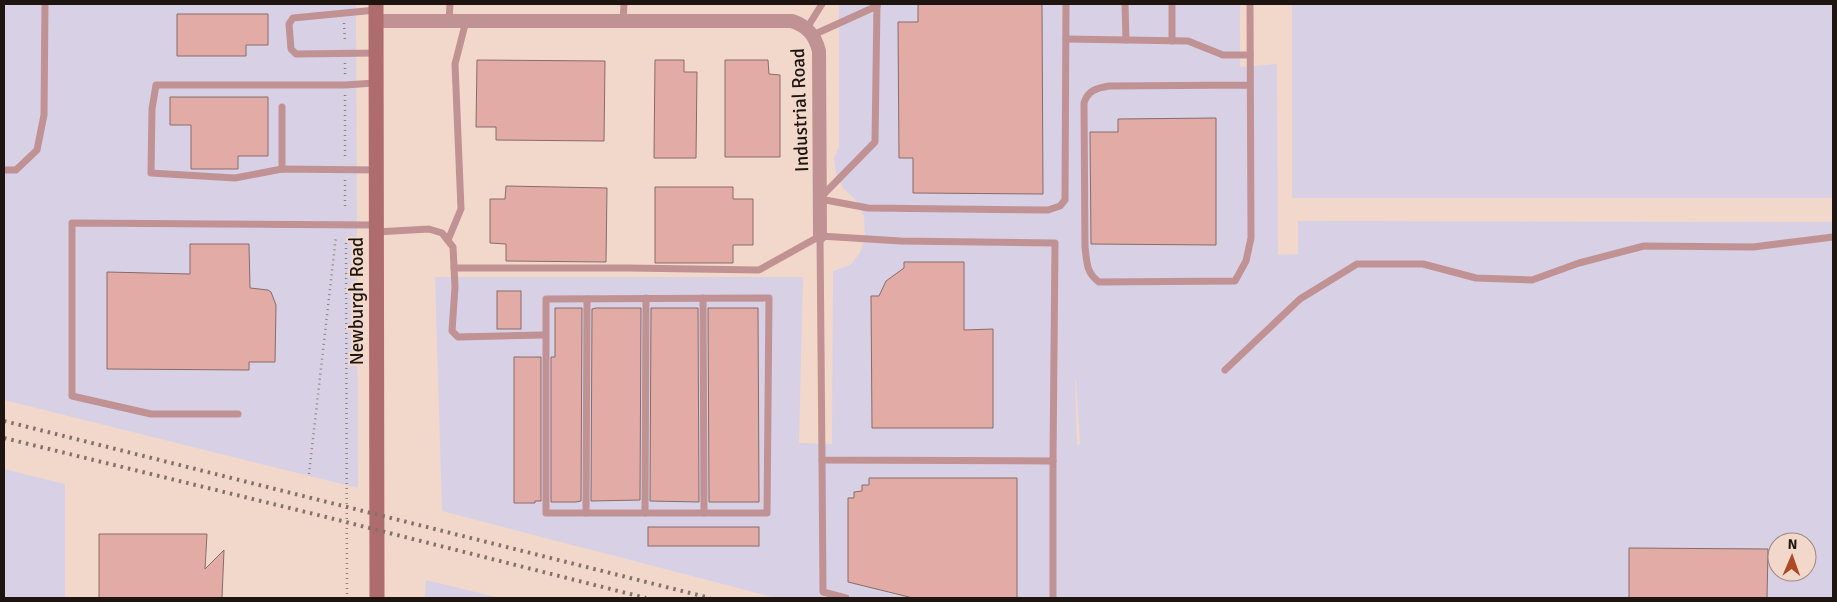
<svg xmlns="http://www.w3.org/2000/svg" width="1837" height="602" font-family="Signika,sans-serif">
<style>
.industrial{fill:#d8d0e5;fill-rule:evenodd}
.building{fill:#e3aba5;stroke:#876c69}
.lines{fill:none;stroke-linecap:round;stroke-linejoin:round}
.path{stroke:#948178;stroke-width:2.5;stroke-dasharray:1 4;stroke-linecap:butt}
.service{stroke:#c19293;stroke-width:7}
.minor{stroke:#c19293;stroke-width:14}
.secondary{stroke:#af6c6f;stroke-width:15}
.rail{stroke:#837269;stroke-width:4;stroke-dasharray:2.5 5;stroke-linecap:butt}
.labels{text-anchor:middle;stroke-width:4;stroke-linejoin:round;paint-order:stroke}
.street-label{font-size:19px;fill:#1e1510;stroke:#f2d8cb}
</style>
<rect width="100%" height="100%" fill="#f2d8cb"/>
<!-- industrial -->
<g class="industrial">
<polygon points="4,4 356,4 358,488 4,400"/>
<path d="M839 4H1240V67L1277 64 1278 255 1298 254V221L1833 222V598H776L442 511 435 277H803L799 443 832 444 833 271 850 265 860 253 865 238 864 216 855 199 843 188 836 173 834 158 839 147ZM1076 380 1080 444 1077 445 1075 380ZM1777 542H1807V572H1777Z"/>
<rect x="1292" y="4" width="541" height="194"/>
<polygon points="4,469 65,484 65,598 4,598"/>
<polygon points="426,580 500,598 425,598"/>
</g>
<!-- building -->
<g class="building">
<polygon points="918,4 1042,4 1043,194 913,193 913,158 899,158 898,22 918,22"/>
<polygon points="177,14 268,14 268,45 246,45 246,56 177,56"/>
<polygon points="477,60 605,61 604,141 496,140 496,127 476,127"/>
<polygon points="655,60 684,60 684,72 697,72 696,158 654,158"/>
<polygon points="725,60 768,60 769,74 780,75 780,157 725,157"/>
<polygon points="170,97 268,97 268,156 238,156 238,169 191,169 191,125 170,125"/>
<polygon points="1216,118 1216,245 1091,244 1090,132 1118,132 1118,119"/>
<polygon points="506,186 607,188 606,262 506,261 506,244 490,243 490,199 505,199"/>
<polygon points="655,187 733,187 733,199 753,199 753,245 733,245 733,263 655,263"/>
<polygon points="190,244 249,244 250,288 268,290 271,292 276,305 275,362 249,362 249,370 107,369 107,272 190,274"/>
<polygon points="904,262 964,262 964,330 993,329 993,428 872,428 871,296 879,296 886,281 904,268"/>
<rect x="497" y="291" width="24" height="38"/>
<polygon points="555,308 582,308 581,501 576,502 551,502 551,357 555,357"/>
<polygon points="596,308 641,308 640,500 591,501 592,309"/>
<polygon points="651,308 698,308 699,502 650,501"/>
<polygon points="708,308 758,308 759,502 709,502"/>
<polygon points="514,357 541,357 541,501 535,501 535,503 514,503"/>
<polygon points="869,478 1017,478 1017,598 913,598 848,582 848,498 854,498 854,492 862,491 862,485 869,485"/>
<rect x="648" y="527" width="111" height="19"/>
<polygon points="99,534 207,534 205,569 224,550 222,598 99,598"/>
<polygon points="1629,548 1768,549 1767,598 1629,598"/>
</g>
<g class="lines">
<!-- path -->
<g class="path">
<polyline points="344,23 345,42"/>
<polyline points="345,63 345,75"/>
<polyline points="345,95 345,160"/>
<polyline points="345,180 345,206"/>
<polyline points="346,243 347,598"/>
<polyline points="309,474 336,236"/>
</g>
<!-- service -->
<g class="service">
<polyline points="1125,4 1126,40"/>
<path d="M1250 4 1251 238 1246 261 1235 281 1099 282C1086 273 1087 262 1085 247L1084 103C1088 90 1097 88 1109 86L1250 85"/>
<polyline points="449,21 450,4"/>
<polyline points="623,21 624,4"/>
<polyline points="807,28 822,4"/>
<polyline points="813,35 877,6"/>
<polyline points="1066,39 1188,41 1223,55 1250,55"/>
<polyline points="1172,41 1172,4"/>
<polyline points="376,53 296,54 291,49 289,24 293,18 376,10"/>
<polyline points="375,83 345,85 156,85 152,109 151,173 235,178 282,169 376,170"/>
<polyline points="282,107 282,169"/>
<polyline points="4,170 16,170 37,150 44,115 45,4"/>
<polyline points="820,198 875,142 877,4"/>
<polyline points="820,199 868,208 1048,210 1060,206 1065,200 1066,4"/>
<polyline points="376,232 429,229 442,233 453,247 455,287 452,331 458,337 544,335"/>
<polyline points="448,240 461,209 455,64 466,21"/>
<polyline points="454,268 629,268 759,270 820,236 901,241 1055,243 1053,461 822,460 820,236"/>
<polyline points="703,298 704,513"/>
<polygon points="769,298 767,513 546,513 546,299"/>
<polyline points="1225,370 1300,299 1357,264 1423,264 1476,278 1532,280 1579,263 1644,246 1753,247 1833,237"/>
<polyline points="238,414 151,414 72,396 72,223 376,225"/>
<polyline points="822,460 823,592 846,598"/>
<polyline points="1053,461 1053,598"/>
<polyline points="586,513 587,299"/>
<polyline points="645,513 646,298"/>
</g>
<!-- minor -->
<path class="minor" d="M376 21H792C807 26 815 35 819 51L820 236"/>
<!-- secondary -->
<polyline class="secondary" points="376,4 377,598"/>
<!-- rail -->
<g class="rail">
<polyline points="4,421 710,598"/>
<polyline points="4,438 322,516 646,598"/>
</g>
</g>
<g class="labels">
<!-- street labels -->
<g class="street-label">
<text transform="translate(799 110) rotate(-92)" y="7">Industrial Road</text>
<text transform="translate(356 301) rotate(-90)" y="7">Newburgh Road</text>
</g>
</g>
<!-- border -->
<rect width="1837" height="602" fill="none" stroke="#1e1510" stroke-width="10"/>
<!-- north arrow -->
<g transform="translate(1792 557) rotate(2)"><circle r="24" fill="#f2d8cb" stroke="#9d8a80"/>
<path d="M0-4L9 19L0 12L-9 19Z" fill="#af4824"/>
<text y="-8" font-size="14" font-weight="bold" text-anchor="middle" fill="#1e1510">N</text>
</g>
</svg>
